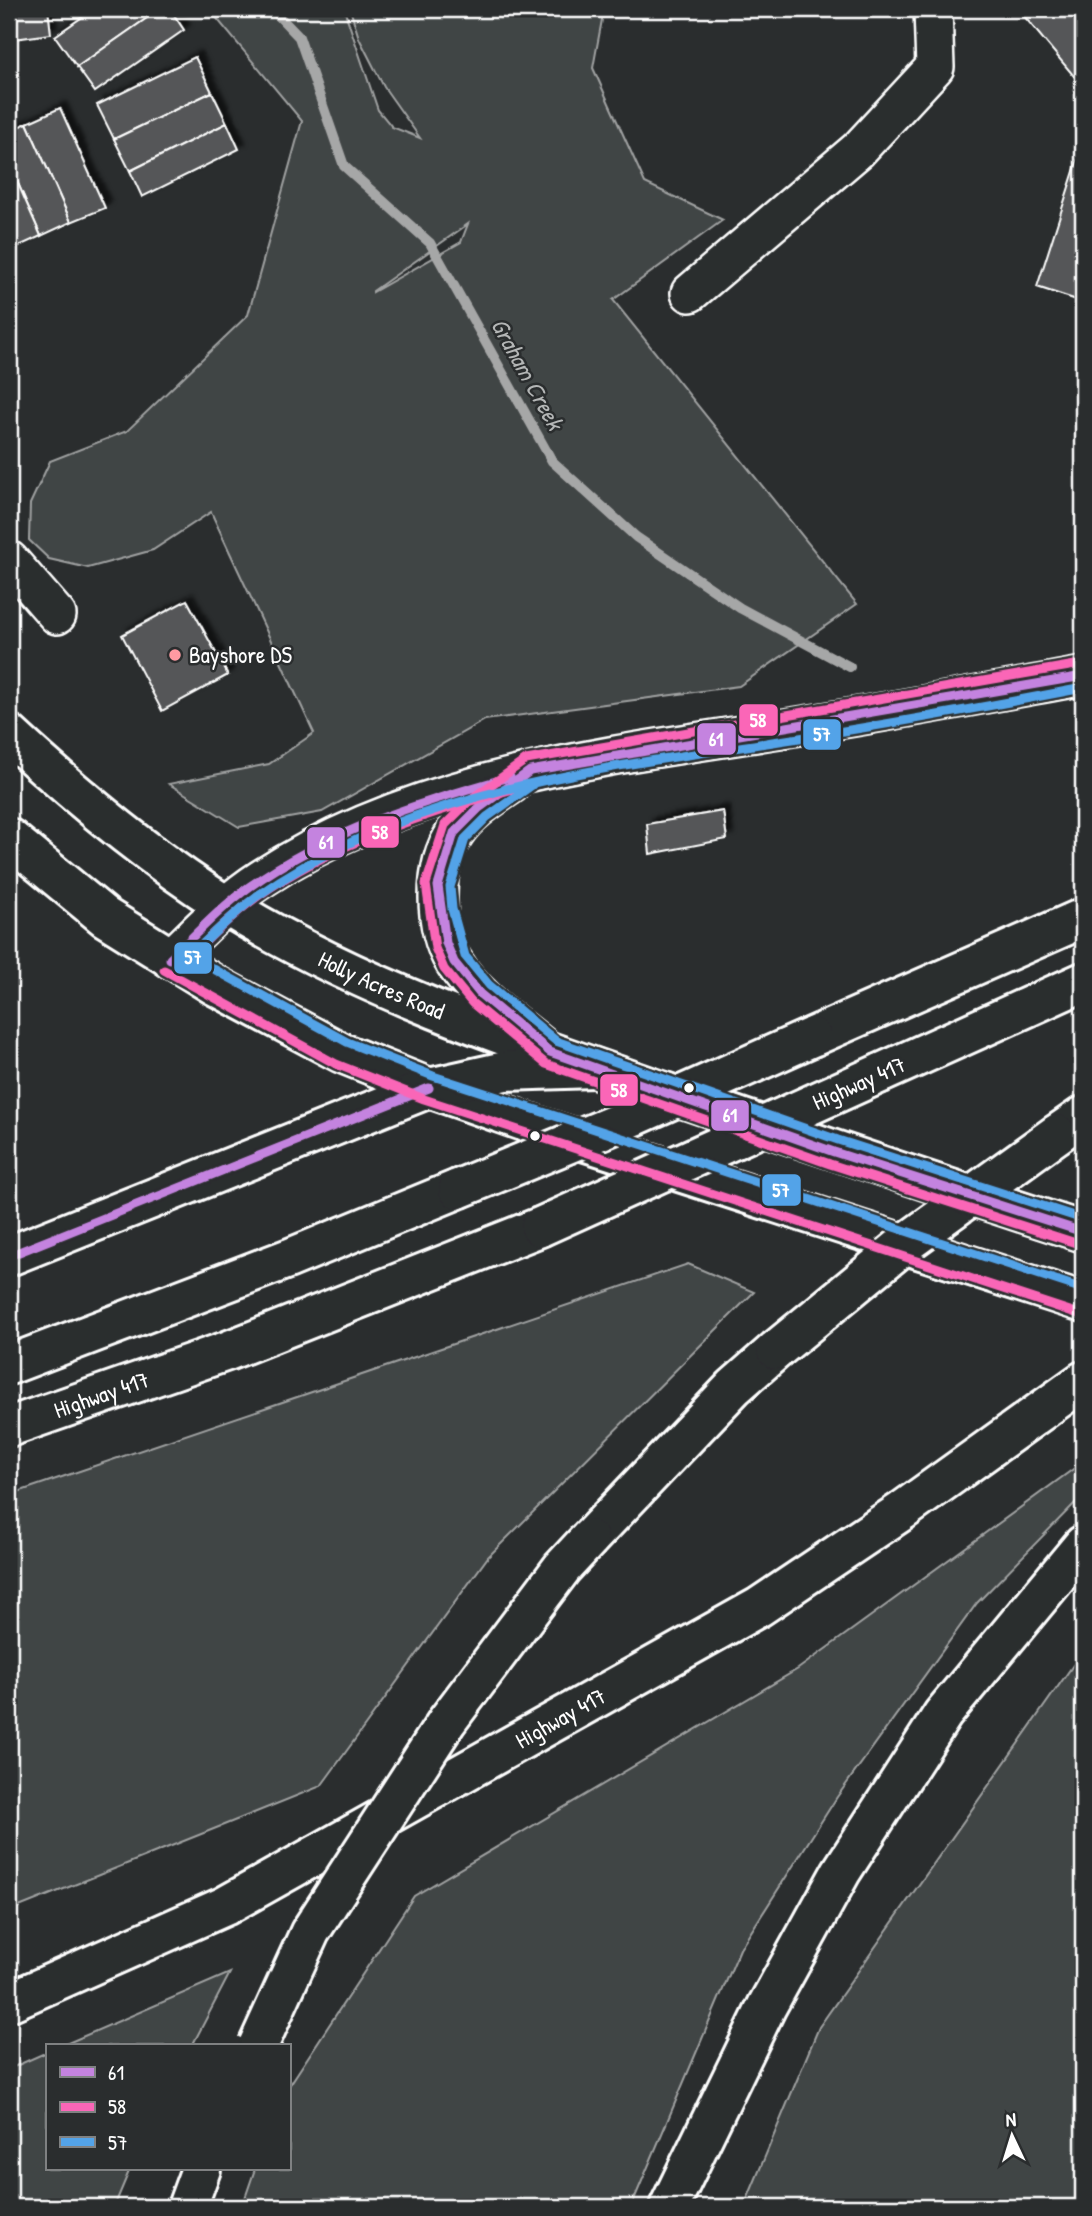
<svg xmlns="http://www.w3.org/2000/svg" width="1092" height="2216" font-family="'Patrick Hand',sans-serif">
<style>
.green{fill:#414445;stroke:#a0a2a2;stroke-width:2;fill-rule:evenodd}
.lines{fill:none;stroke-linecap:round;stroke-linejoin:round}
.stream{stroke:#a6a7a7;stroke-width:10}
.building{fill:#555758;stroke:#fff;stroke-width:2;filter:url(#shadow)}
.minor-casing{stroke:#fff;stroke-width:42}
.major-casing{stroke:#fff;stroke-width:44}
.highway-casing{stroke:#fff;stroke-width:44}
.minor{stroke:#2a2d2e;stroke-width:37}
.major{stroke:#2a2d2e;stroke-width:38}
.highway{stroke:#2a2d2e;stroke-width:38}
.highway-bridge-casing{stroke:#fff;stroke-width:44;stroke-linecap:butt}
.highway-bridge{stroke:#2a2d2e;stroke-width:38}
.bus-1-casing{stroke:#2a2d2e;stroke-width:14}
.bus-2-casing{stroke:#2a2d2e;stroke-width:14}
.bus-3-casing{stroke:#2a2d2e;stroke-width:14}
.bus-1{stroke:#c483df;stroke-width:9}
.bus-2{stroke:#fa66b7;stroke-width:9}
.bus-3{stroke:#53a3e8;stroke-width:9}
.poi-dot{fill:#ff9aa2;stroke:#2a2d2e;stroke-width:2.5}
.bus-dot{fill:#fff;stroke:#2a2d2e;stroke-width:2.5}
.labels{text-anchor:middle;stroke-width:5;stroke-linejoin:round;paint-order:stroke}
.poi-label{font-size:23px;fill:#fff;stroke:#2a2d2e;text-anchor:start}
.street-label{font-size:23px;fill:#fff;stroke:#2a2d2e}
.water-label{font-size:24px;font-style:italic;fill:#b4b6b6;stroke:#2a2d2e}
.line-badge{stroke:#2a2d2e;stroke-width:2.5}
.badge-label{font-size:19px;text-anchor:middle;font-weight:bold;fill:#fff}
</style>
<defs>
<filter id="shadow"><feDropShadow dx="6" dy="-6" stdDeviation="2" flood-color="#0009"/></filter>
</defs>
<rect width="100%" height="100%" fill="#2a2d2e"/>
<filter id="ink" filterUnits="userSpaceOnUse"><feTurbulence type="fractalNoise" baseFrequency=".0143" numOctaves="2"/><feDisplacementMap in="SourceGraphic" scale="14" xChannelSelector="R" yChannelSelector="G"/><feConvolveMatrix kernelMatrix="1 2 1 2 8 2 1 2 1" color-interpolation-filters="sRGB"/></filter>
<g filter="url(#ink)">
<!-- green -->
<g class="green">
<path d="M209 9H344L378 110 392 127 420 138 384 87 359 38 350 9H604L593 68 645 183 723 220 613 300 857 604 739 686 485 720 322 812 239 827 169 784 269 764 314 733 211 512 153 550 88 568 49 559 29 540 30 504 50 461 127 431 248 315 302 121ZM468 224 461 242 373 292V291Z"/>
<polygon points="688,1264 754,1292 488,1557 321,1786 9,1911 9,1495"/>
<polygon points="1083,1462 1083,1495 977,1603 837,1797 740,1949 631,2207 242,2207 255,2169 289,2169 289,2086 414,1896 798,1669"/>
<polygon points="1083,1651 1083,2207 744,2207 819,2027"/>
<polygon points="230,1973 192,2046 61,2046"/>
<polygon points="47,2052 47,2169 130,2169 114,2207 9,2207 9,2069"/>
</g>
<g class="lines">
<!-- stream -->
<polyline class="stream" points="272,9 299,37 344,166 430,243 552,461 636,537 740,608 850,667"/>
</g>
<!-- building -->
<g class="building">
<polygon points="10,9 48,9 51,34 14,39"/>
<polygon points="94,9 160,9 77,67 55,36"/>
<polygon points="160,9 170,9 184,30 95,92 77,67"/>
<polygon points="1018,9 1083,9 1083,87"/>
<polygon points="195,57 212,92 114,139 97,105"/>
<polygon points="212,92 227,123 130,171 114,139"/>
<polygon points="60,108 105,208 71,222 27,123"/>
<polygon points="27,123 71,222 41,236 9,163 9,131"/>
<polygon points="227,123 239,149 142,197 130,171"/>
<polygon points="1083,143 1083,302 1037,287"/>
<polygon points="9,163 41,236 17,247 9,230"/>
<polygon points="187,600 228,675 162,711 122,635"/>
<polygon points="723,811 727,839 650,854 647,824"/>
</g>
<g class="lines">
<!-- minor casing -->
<g class="minor-casing">
<g id="minor">
<polyline points="690,293 858,150 935,67 933,9"/>
<polyline points="9,560 57,615"/>
<path d="M512 784C492 798 469 812 455 833 432 866 433 929 454 962 475 997 513 1022 543 1047"/>
<path d="M170 959C199 931 227 901 261 879 416 777 608 756 786 728 885 713 984 694 1083 676"/>
</g>
</g>
<!-- major casing -->
<g class="major-casing">
<g id="major">
<path id="s1" d="M9 734C76 796 147 856 225 905 357 987 509 1039 656 1089 798 1138 940 1186 1083 1232"/>
<polyline points="9,838 105,917 216,986 342,1053 429,1088 543,1128 1083,1302"/>
</g>
</g>
<!-- highway casing -->
<g class="highway-casing">
<g id="highway">
<polyline points="812,1037 1083,918"/>
<polyline points="881,1073 1083,982"/>
<polyline points="1057,1134 1083,1116"/>
<polyline points="9,1256 429,1088 505,1071 594,1068"/>
<polyline points="9,1365 290,1258 458,1189"/>
<path id="s2" d="M9 1427 227 1351 540 1227"/>
<polyline points="589,1539 734,1387 776,1350"/>
<path id="s3" d="M9 2002 225 1906 759 1607 902 1511 1083 1381"/>
<polyline points="187,2207 201,2169"/>
<polyline points="669,2207 767,2006 841,1872 943,1714 1083,1545"/>
</g>
</g>
<!-- minor -->
<use href="#minor" class="minor"/>
<!-- major -->
<use href="#major" class="major"/>
<!-- highway -->
<use href="#highway" class="highway"/>
<!-- highway-bridge casing -->
<g class="highway-bridge-casing">
<g id="highway-bridge">
<polyline points="458,1189 635,1116 812,1037"/>
<polyline points="540,1227 881,1073"/>
<polyline points="776,1350 906,1243 1057,1134"/>
<polyline points="258,2046 310,1932 447,1721 562,1568 589,1539"/>
</g>
</g>
<!-- highway-bridge -->
<use href="#highway-bridge" class="highway-bridge"/>
<!-- bus-1 casing -->
<g class="bus-1-casing">
<g id="bus-1">
<polyline points="1083,676 530,771 479,808 454,833 438,886 446,943 454,962 480,994 550,1052 834,1152 1083,1232"/>
<path d="M170 959C196 934 220 908 249 887 326 832 420 802 510 777"/>
<polyline points="9,1256 429,1088"/>
</g>
</g>
<!-- bus-2 casing -->
<g class="bus-2-casing">
<g id="bus-2">
<path d="M179 968C204 943 229 917 258 896 333 843 425 814 513 789"/>
<polyline points="164,970 336,1064 424,1099 1079,1314"/>
<polyline points="1079,1244 830,1164 546,1064 472,1003 444,969 435,948 426,884 445,825 471,799 526,760 1081,664"/>
</g>
</g>
<!-- bus-3 casing -->
<g class="bus-3-casing">
<g id="bus-3">
<path d="M1083 688C984 707 885 725 786 740 607 768 409 788 257 896 233 914 212 935 190 956L347 1042 433 1076 1083 1289"/>
<polyline points="532,785 487,817 465,839 450,887 452,909 465,956 489,985 556,1041 838,1140 1083,1219"/>
</g>
</g>
<!-- bus-1 -->
<use href="#bus-1" class="bus-1"/>
<!-- bus-2 -->
<use href="#bus-2" class="bus-2"/>
<!-- bus-3 -->
<use href="#bus-3" class="bus-3"/>
</g>
</g>
<!-- markers -->
<circle class="poi-dot" cx="175" cy="655" r="7"/>
<g class="bus-dot">
<circle cx="689" cy="1088" r="6"/>
<circle cx="535" cy="1136" r="6"/>
</g>
<g class="labels">
<!-- poi labels -->
<g class="poi-label">
<text x="189" y="663">Bayshore DS</text>
</g>
<!-- street labels -->
<g class="street-label">
<text dy="8" stroke="none"><textPath href="#s1" startOffset="452">Holly Acres Road</textPath></text>
<text transform="translate(859 1083) rotate(-24)" y="8">Highway 417</text>
<text dy="8" stroke="none"><textPath href="#s2" startOffset="98">Highway 417</textPath></text>
<text dy="8" stroke="none"><textPath href="#s3" startOffset="621">Highway 417</textPath></text>
</g>
<!-- water labels -->
<g class="water-label">
<text transform="translate(527 374) rotate(61)" y="8">Graham Creek</text>
</g>
</g>
<g class="line-badge">
<rect x="738" y="703" width="41" height="34" rx="7" fill="#fa66b7"/>
<rect x="802" y="718" width="40" height="33" rx="7" fill="#53a3e8"/>
<rect x="696" y="722" width="41" height="34" rx="7" fill="#c483df"/>
<rect x="360" y="815" width="40" height="34" rx="7" fill="#fa66b7"/>
<rect x="306" y="826" width="40" height="33" rx="7" fill="#c483df"/>
<rect x="173" y="941" width="40" height="34" rx="7" fill="#53a3e8"/>
<rect x="599" y="1073" width="40" height="34" rx="7" fill="#fa66b7"/>
<rect x="710" y="1099" width="40" height="33" rx="7" fill="#c483df"/>
<rect x="761" y="1173" width="41" height="34" rx="7" fill="#53a3e8"/>
</g>
<g class="badge-label">
<text x="758" y="727">58</text>
<text x="822" y="741">57</text>
<text x="716" y="746">61</text>
<text x="380" y="839">58</text>
<text x="326" y="849">61</text>
<text x="193" y="964">57</text>
<text x="619" y="1097">58</text>
<text x="730" y="1122">61</text>
<text x="781" y="1197">57</text>
</g>
<!-- margin -->
<rect width="1092" height="2216" fill="none" stroke="#2a2d2e" stroke-width="35"/>
<rect x="18" y="18" width="1057" height="2181" fill="none" stroke="#fff" stroke-width="2.5" filter="url(#ink)"/>
<!-- legend -->
<rect x="46" y="2044" width="245" height="126" fill="#2a2d2e" stroke="#7f8182" stroke-width="2"/>
<rect x="60" y="2067" width="35" height="10" fill="#c483df" stroke="#7f8182" stroke-width="2"/>
<text x="108" y="2080" font-size="21" fill="#ffffff">61</text>
<rect x="60" y="2102" width="35" height="10" fill="#fa66b7" stroke="#7f8182" stroke-width="2"/>
<text x="108" y="2114" font-size="21" fill="#ffffff">58</text>
<rect x="60" y="2137" width="35" height="10" fill="#53a3e8" stroke="#7f8182" stroke-width="2"/>
<text x="108" y="2150" font-size="21" fill="#ffffff">57</text>
<!-- north arrow -->
<g transform="translate(1012 2136) rotate(356)" stroke="#2a2d2e" stroke-width="5" paint-order="stroke">
<path d="M0-5L12 26L0 18L-12 26Z" fill="#ffffff"/>
<text y="-10" font-size="19" font-weight="bold" text-anchor="middle" fill="#ffffff">N</text>
</g>
</svg>
